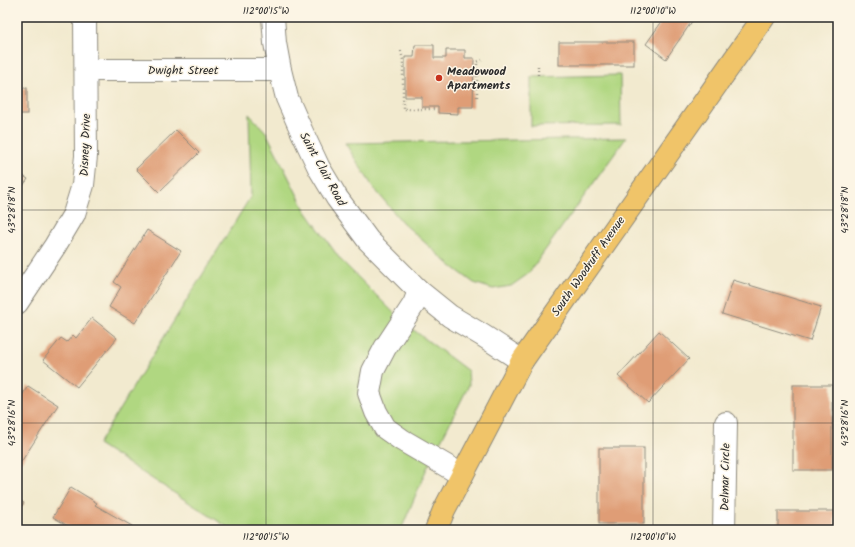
<svg xmlns="http://www.w3.org/2000/svg" width="855" height="547" font-family="Kalam,sans-serif">
<style>
.green{fill:#b0d781;stroke:#6e8156}
.building{fill:#df9d76}
.lines{fill:none;stroke-linecap:round;stroke-linejoin:round}
.minor-casing{stroke:#8e8a7d;stroke-width:24}
.major-casing{stroke:#8e8a7d;stroke-width:24}
.path{stroke:#8e8a7d;stroke-width:2.5;stroke-dasharray:1 3;stroke-linecap:butt}
.minor{stroke:#fff;stroke-width:22}
.major{stroke:#f0c469;stroke-width:22}
.ticks{fill:none;stroke:#2b2b2b;stroke-width:1;stroke-opacity:0.45}
.poi-dot{fill:#c8321e;stroke:#fcf5e5;stroke-width:1.5}
.labels{text-anchor:middle;stroke-width:3;stroke-linejoin:round;paint-order:stroke}
.street-label{font-size:12px;fill:#2b2b2b;stroke:#fcf5e5}
.poi-label{font-size:12px;font-weight:bold;fill:#2b2b2b;stroke:#fcf5e5;text-anchor:start}
.neatline{fill:none;stroke:#2b2b2b;stroke-width:1.5}
.ticks-label{font-size:10px;text-anchor:middle;fill:#2b2b2b}
</style>
<rect width="100%" height="100%" fill="#fcf5e5"/>
<filter id="ink" filterUnits="userSpaceOnUse"><feTurbulence type="fractalNoise" baseFrequency=".025" numOctaves="2"/><feDisplacementMap in="SourceGraphic" scale="8" xChannelSelector="R" yChannelSelector="G"/><feConvolveMatrix kernelMatrix="1 2 1 2 8 2 1 2 1" color-interpolation-filters="sRGB"/></filter>
<filter id="wash" filterUnits="userSpaceOnUse"><feTurbulence type="fractalNoise" baseFrequency=".012" numOctaves="4" result="noise"/><feDisplacementMap in="SourceGraphic" scale="16" xChannelSelector="R" yChannelSelector="G"/><feGaussianBlur stdDeviation="0.9" result="paint"/><feColorMatrix in="noise" values="0 0 0 0 0 0 0 0 0 0 0 0 0 0 0 0 0 1.4 0 .05"/><feComposite in="paint" operator="in"/></filter>
<g filter="url(#wash)">
<rect width="100%" height="100%" fill="#f2eacf"/>
<!-- green -->
<g class="green">
<polygon points="620,75 621,125 531,126 531,77"/>
<polygon points="249,114 266,132 305,210 340,259 403,322 468,371 469,385 427,468 401,530 232,530 98,444 251,196"/>
<polygon points="626,138 528,274 511,286 493,289 474,283 450,265 402,222 373,187 345,143"/>
</g>
<g id="blocks">
<!-- building -->
<g class="building">
<polygon points="665,17 695,17 666,59 646,44"/>
<rect x="559" y="42" width="75" height="23"/>
<polygon points="415,45 434,45 434,58 446,58 446,50 465,50 465,58 474,58 473,107 458,107 458,114 438,113 438,107 422,107 422,97 405,97 405,57 414,57"/>
<rect x="17" y="88" width="10" height="26"/>
<polygon points="176,130 199,153 159,192 136,169"/>
<polygon points="17,172 28,179 17,194"/>
<polygon points="147,230 181,251 135,323 109,307 121,287 114,282"/>
<polygon points="733,280 821,307 810,341 722,314"/>
<polygon points="92,318 117,338 77,387 43,360 61,338 67,342 73,335 76,338"/>
<polygon points="659,331 689,359 648,403 618,376"/>
<rect x="793" y="385" width="39" height="85"/>
<polygon points="28,386 58,405 21,462 17,460 17,403"/>
<rect x="599" y="448" width="45" height="76"/>
<polygon points="71,487 97,503 95,505 132,526 130,530 75,530 53,517"/>
<polygon points="17,498 24,503 17,513"/>
<rect x="778" y="511" width="57" height="19"/>
</g>
</g>
</g>
<g filter="url(#ink)">
<use href="#blocks" fill-opacity="0" stroke="#8e8a7d" stroke-width="1"/>
<g class="lines">
<!-- minor casing -->
<g class="minor-casing">
<g id="minor">
<polyline points="273,17 275,43 280,70 287,98 302,132 319,168 337,198 368,240 419,291 450,316 482,335 522,361"/>
<polyline points="86,70 280,70"/>
<polyline points="419,291 414,304 385,348 373,371 369,393 376,412 385,428 402,440 462,475"/>
<polyline points="17,303 55,246 74,214 83,185 86,156 85,17"/>
<polyline points="724,530 726,423"/>
</g>
</g>
<!-- major casing -->
<g class="major-casing">
<polyline id="major" points="436,530 444,510 522,361 764,17"/>
</g>
<!-- path -->
<g class="path">
<polyline points="401,51 403,60 403,109 436,109"/>
<polyline points="538,66 538,77"/>
<polyline points="477,97 477,62 482,60"/>
</g>
<!-- minor -->
<use href="#minor" class="minor"/>
<!-- major -->
<use href="#major" class="major"/>
</g>
</g>
<!-- ticks -->
<path class="ticks" d="M266 17V530M653 17V530M17 210H838M17 423H838"/>
<!-- markers -->
<circle class="poi-dot" cx="439" cy="78" r="4"/>
<g class="labels">
<!-- street labels -->
<g class="street-label">
<text x="183" y="74">Dwight Street</text>
<text transform="translate(85 145) rotate(-88)" y="4">Disney Drive</text>
<text transform="translate(323 169) rotate(61)" y="4">Saint Clair Road</text>
<text transform="translate(588 266) rotate(-55)" y="4">South Woodruff Avenue</text>
<text transform="translate(725 477) rotate(-89)" y="4">Delmar Circle</text>
</g>
<!-- poi labels -->
<g class="poi-label">
<text x="447" y="75">Meadowood<tspan x="447" dy="14">Apartments</tspan></text>
</g>
</g>
<!-- margin -->
<rect width="855" height="547" fill="none" stroke="#fcf5e5" stroke-width="44"/>
<rect x="22" y="22" width="811" height="503" class="neatline"/>
<g class="ticks-label">
<text x="266" y="14">112°00'15"W</text>
<text x="653" y="14">112°00'10"W</text>
<text transform="translate(11 210) rotate(-90)" y="4">43°28'18"N</text>
<text transform="translate(844 210) rotate(-90)" y="4">43°28'18"N</text>
<text transform="translate(11 423) rotate(-90)" y="4">43°28'16"N</text>
<text transform="translate(844 423) rotate(-90)" y="4">43°28'16"N</text>
<text x="266" y="540">112°00'15"W</text>
<text x="653" y="540">112°00'10"W</text>
</g>
</svg>
